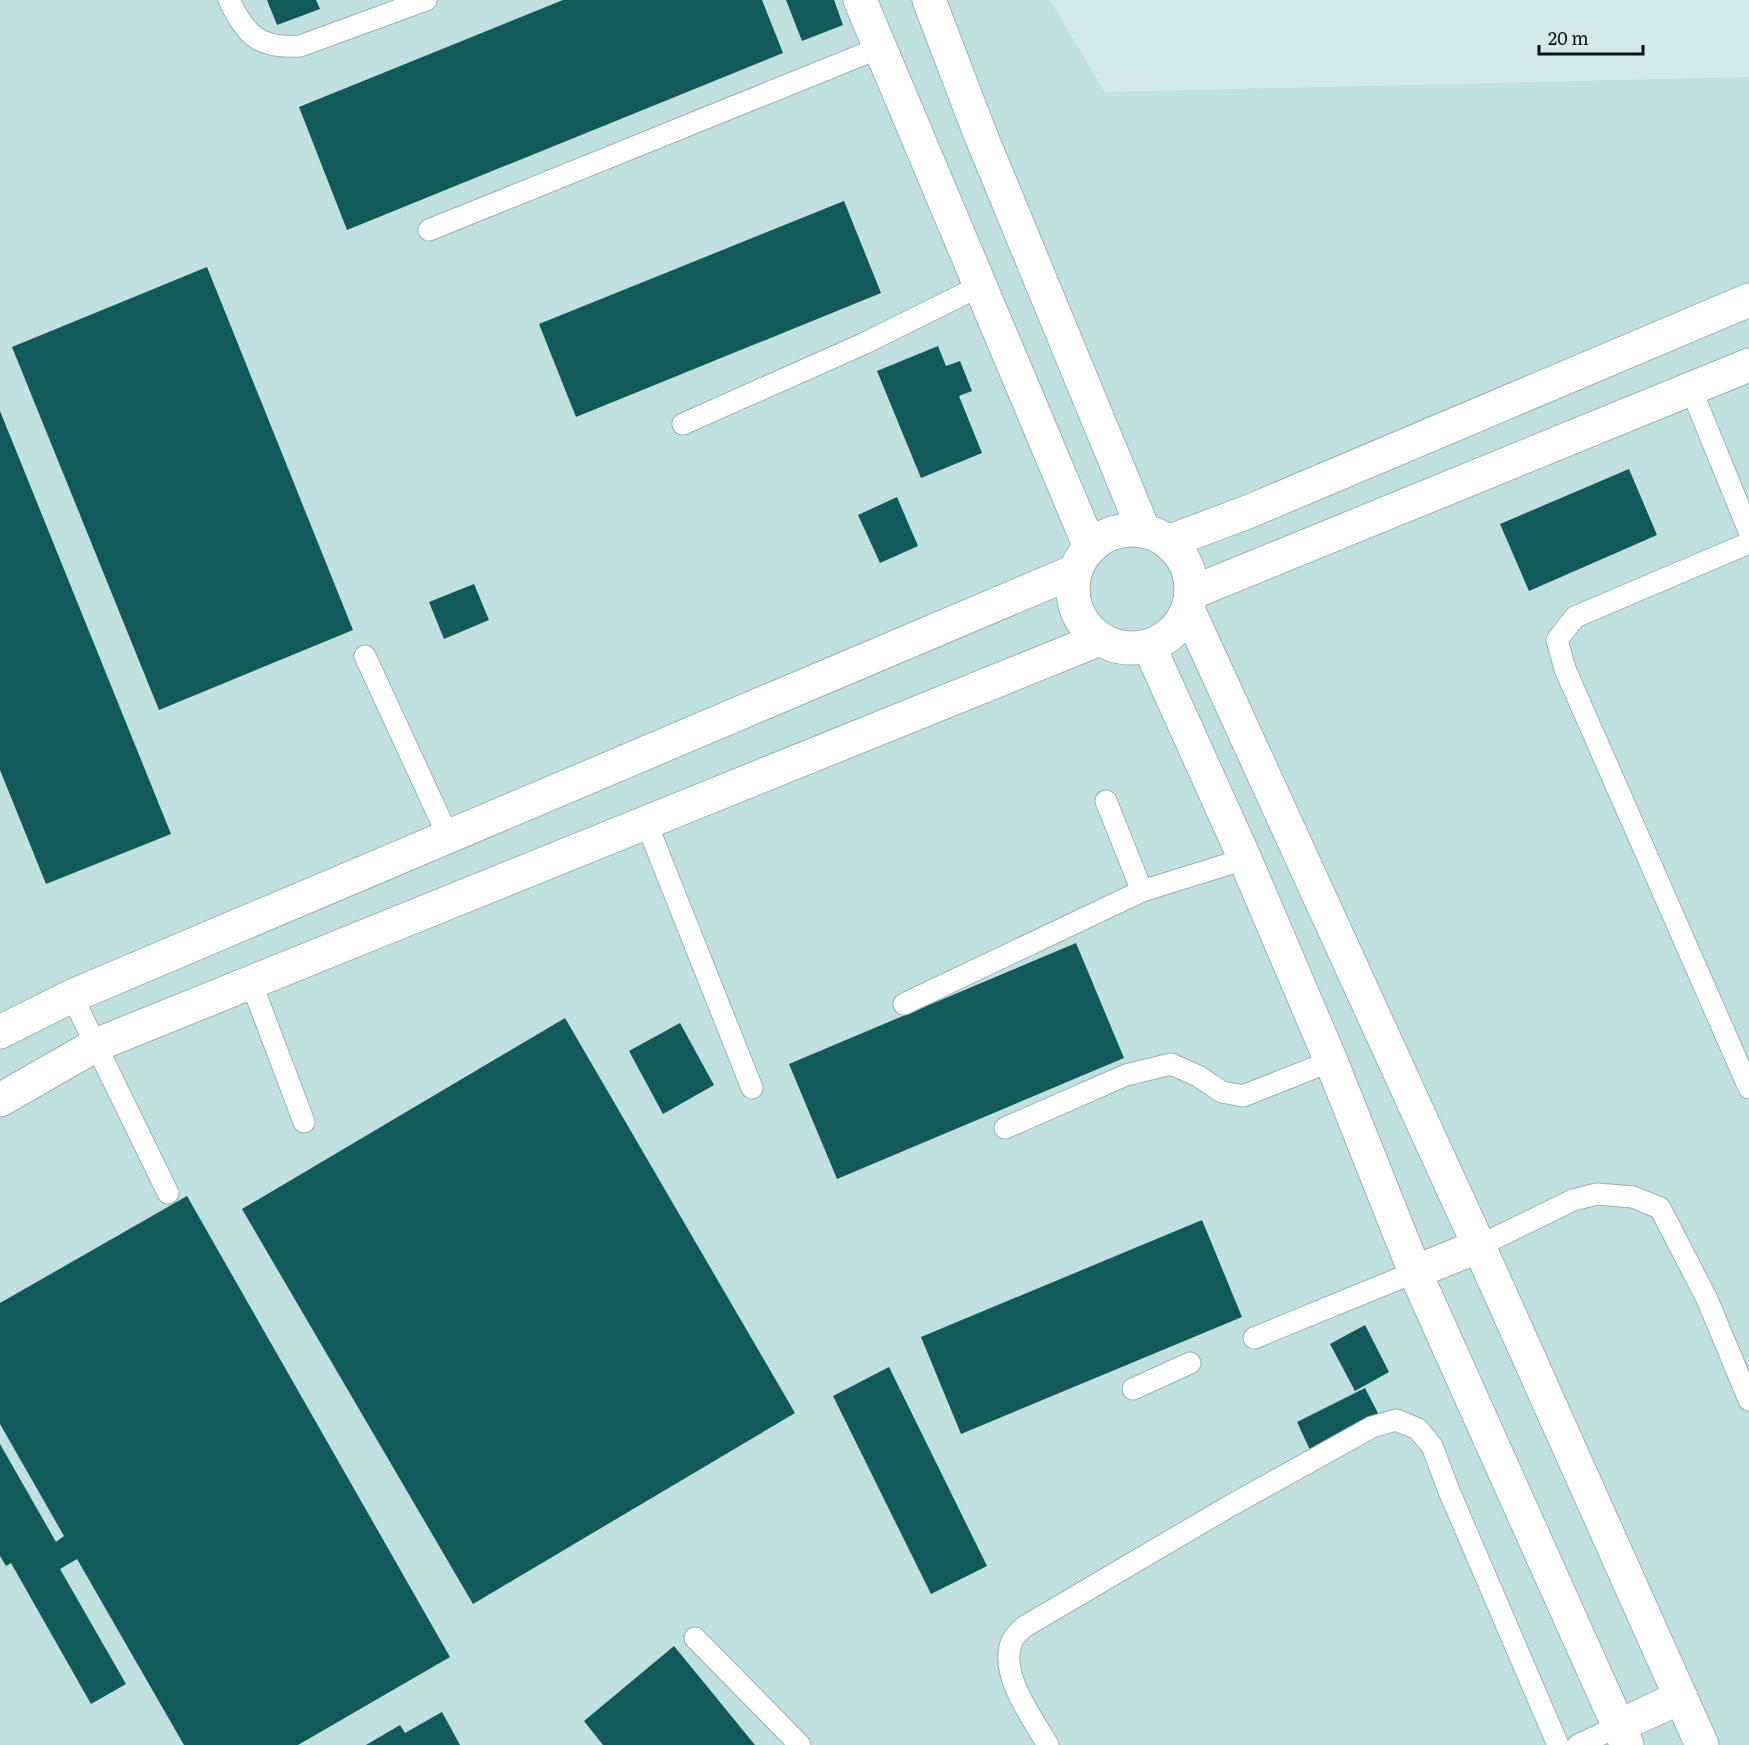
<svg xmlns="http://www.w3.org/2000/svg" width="1749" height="1745" font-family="Literata,serif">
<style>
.built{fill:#c1e0e0}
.building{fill:#125959}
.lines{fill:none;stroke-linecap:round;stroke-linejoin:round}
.service-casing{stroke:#9cb1b1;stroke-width:23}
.minor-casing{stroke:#9cb1b1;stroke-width:35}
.tertiary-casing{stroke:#9cb1b1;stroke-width:35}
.service{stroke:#fff;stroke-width:21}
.minor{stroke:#fff;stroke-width:33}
.tertiary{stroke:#fff;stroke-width:33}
</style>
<rect width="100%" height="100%" fill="#d4eaea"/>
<!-- built -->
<polygon class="built" points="0,0 1050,0 1105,92 1749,77 1749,1745 0,1745"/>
<!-- building -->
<g class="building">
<polygon points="267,0 316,0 320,9 277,25"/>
<polygon points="563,0 762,0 783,53 347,230 299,107"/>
<polygon points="786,0 834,0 843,25 802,41"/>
<polygon points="844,201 881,293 576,417 539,324"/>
<polygon points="207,267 353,630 159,710 12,347"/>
<polygon points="938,346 946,366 960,361 972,391 959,396 982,453 921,478 877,371"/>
<polygon points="0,411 171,834 46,884 0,770"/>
<polygon points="1629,469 1657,535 1529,591 1500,524"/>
<polygon points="897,497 918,546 880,563 858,515"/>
<polygon points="474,584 489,620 444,639 429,602"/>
<polygon points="1076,943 1124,1058 837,1179 789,1064"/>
<polygon points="565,1018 795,1413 473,1604 242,1209"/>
<polygon points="680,1023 714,1085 663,1114 629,1051"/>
<polygon points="187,1196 450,1657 298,1745 184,1745 77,1559 60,1569 126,1684 91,1704 11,1563 6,1566 0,1556 0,1444 56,1542 64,1536 0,1424 0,1303"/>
<polygon points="1202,1220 1242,1317 961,1434 921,1337"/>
<polygon points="1365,1325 1389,1372 1355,1391 1330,1344"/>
<polygon points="889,1367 987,1566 931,1594 833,1396"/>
<polygon points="1365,1388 1379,1415 1310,1450 1297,1422"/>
<polygon points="674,1646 755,1745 603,1745 584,1721"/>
<polygon points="442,1712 460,1745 366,1745 400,1725 405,1733"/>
</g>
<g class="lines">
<!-- service casing -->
<g class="service-casing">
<g id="service">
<path d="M229 0C246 36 260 49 300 46L426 0"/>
<polyline points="429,230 879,48"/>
<polyline points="1691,389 1749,531"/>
<polyline points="683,424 863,344 980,286"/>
<polyline points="1749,543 1575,617 1557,640 1565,669 1749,1088"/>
<polyline points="365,656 448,836"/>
<polyline points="1106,801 1142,891"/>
<polyline points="646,822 752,1088"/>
<polyline points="251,982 304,1122"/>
<polyline points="72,996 168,1193"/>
<polyline points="904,1004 1142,891 1245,859"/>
<polyline points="1005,1128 1126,1075 1171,1064 1198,1076 1222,1092 1243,1096 1331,1061"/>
<polyline points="1479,1246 1573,1200 1597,1194 1633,1197 1660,1208 1707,1299 1749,1400"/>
<polyline points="1254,1338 1415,1272"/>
<polyline points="1133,1389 1190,1363"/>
<polyline points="695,1638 800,1745"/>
<path d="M1048 1745C1033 1719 998 1673 1012 1641 1014 1636 1020 1631 1024 1627L1228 1507 1372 1427 1396 1420 1418 1429 1432 1446 1449 1491 1558 1745"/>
<polyline points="1578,1745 1619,1726"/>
</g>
</g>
<!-- minor casing -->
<g class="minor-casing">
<g id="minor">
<polyline points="1168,542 1250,511 1749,300"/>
<polyline points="1191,593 1749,365"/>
<polyline points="0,1032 72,996 1075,571"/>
<polyline points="0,1100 96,1045 1100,639"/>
</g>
</g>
<!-- tertiary casing -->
<g class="tertiary-casing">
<g id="tertiary">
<polyline points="860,0 1090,547"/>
<polyline points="929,0 979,131 1144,531"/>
<circle cx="1132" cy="589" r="59"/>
<polyline points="1188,609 1479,1246 1702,1745"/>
<polyline points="1149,646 1245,859 1331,1061 1415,1272 1627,1745"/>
<polyline points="1415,1272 1479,1246"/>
<polyline points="1619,1726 1681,1697"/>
</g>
</g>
<!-- service -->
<use href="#service" class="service"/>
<!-- minor -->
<use href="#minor" class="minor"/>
<!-- tertiary -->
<use href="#tertiary" class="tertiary"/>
</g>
<!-- scale -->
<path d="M1539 45v9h104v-9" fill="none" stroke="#0b1212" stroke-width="3"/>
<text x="1548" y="45" font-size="18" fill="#0b1212" stroke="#d4eaea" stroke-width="4.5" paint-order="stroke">20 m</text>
</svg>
